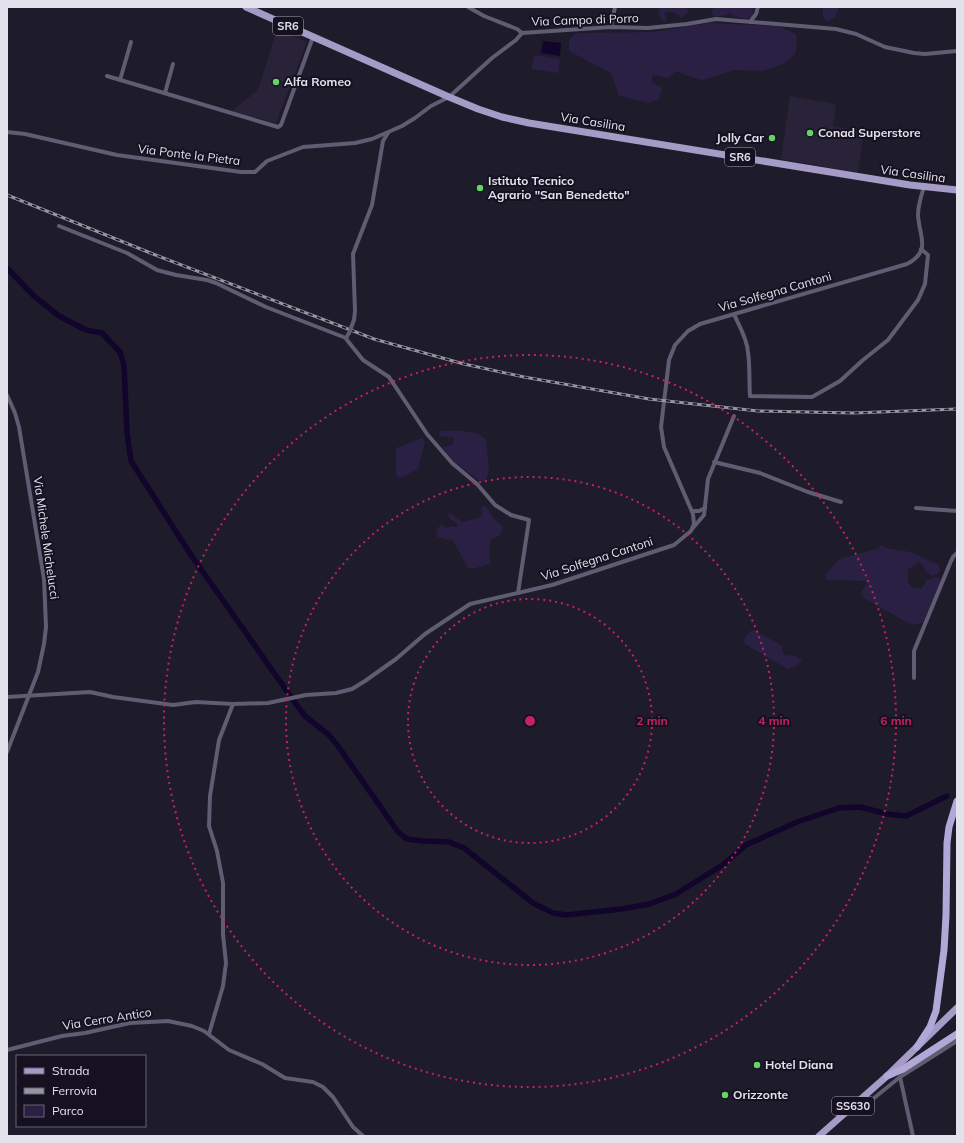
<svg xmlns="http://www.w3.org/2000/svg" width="964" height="1143" font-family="Mulish,sans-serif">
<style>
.built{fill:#282338}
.green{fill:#292043}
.water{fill:#12052b}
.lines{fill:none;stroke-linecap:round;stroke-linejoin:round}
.canal{stroke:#12052b;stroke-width:5.5}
.minor{stroke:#605c71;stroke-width:4}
.primary{stroke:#a49bc6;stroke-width:7}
.trunk{stroke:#b2a8d8;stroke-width:7}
.rail-casing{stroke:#9795a1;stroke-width:3}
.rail{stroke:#151121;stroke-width:1.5;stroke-dasharray:4.5;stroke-linecap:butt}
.minor-bridge{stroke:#605c71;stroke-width:4}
.ring{fill:none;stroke:#c42262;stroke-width:2;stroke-dasharray:2 4}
.poi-dot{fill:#65d467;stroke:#151121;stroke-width:1.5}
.labels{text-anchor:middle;stroke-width:4;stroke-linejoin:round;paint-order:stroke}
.shield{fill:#151121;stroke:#a5a3af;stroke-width:1}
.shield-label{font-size:11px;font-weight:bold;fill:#e3e1ec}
.street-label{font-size:12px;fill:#e3e1ec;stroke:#151121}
.poi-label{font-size:12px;font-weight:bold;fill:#e3e1ec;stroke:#151121;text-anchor:start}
.centre{fill:#c42262;stroke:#151121;stroke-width:2}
.ring-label{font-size:12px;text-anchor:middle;font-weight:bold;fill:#c42262;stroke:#151121;stroke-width:4;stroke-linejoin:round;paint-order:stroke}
</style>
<rect width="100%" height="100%" fill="#1e1b2a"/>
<!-- built -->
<g class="built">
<polygon points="277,29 307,42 276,123 232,111 258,90"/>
<polygon points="790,96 836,104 833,126 864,131 858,173 781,159"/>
</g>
<!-- green -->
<g class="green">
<polygon points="660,7 687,7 688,12 681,18 674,12 664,12 666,17 666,21 662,20 658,12"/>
<polygon points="716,7 754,7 754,8 752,16 746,19 732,15 729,12 726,15 714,17 711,9 716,8"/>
<polygon points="823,7 839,7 835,18 827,22 823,16"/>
<polygon points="709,23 778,26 796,34 797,39 796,53 783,64 762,71 735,70 702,80 688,76 677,71 668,78 652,75 652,82 662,88 659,99 649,103 619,96 611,73 569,51 569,39 576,33 654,32"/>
<polygon points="534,55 560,59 558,73 531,69"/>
<path d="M441 431C457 431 474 429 486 439L489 470 486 480 481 482 448 457 443 447 452 445 454 438 439 436V434Z"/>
<polygon points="422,438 425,442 418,469 400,478 396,475 396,448"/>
<polygon points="485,505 495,520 500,524 503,528 500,535 490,540 490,564 476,568 468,568 453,541 437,537 436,531 441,524 447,528 450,526 457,527 457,523 450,519 448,515 450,513 462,522 478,518 482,515 481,508"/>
<polygon points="882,545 887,548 911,552 939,565 940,572 932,576 926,571 920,562 908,570 908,582 913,588 921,589 927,580 936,577 941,580 923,623 912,625 862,597 861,592 867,584 865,581 827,580 825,576 839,559 876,549"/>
<polygon points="750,631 755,631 781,645 784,655 795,656 802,660 797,666 788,669 745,644 744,639"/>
</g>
<!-- water -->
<polygon class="water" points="543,41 561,43 560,56 541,53"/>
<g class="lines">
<!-- canal -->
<polyline class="canal" points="7,268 34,296 59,316 86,330 102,333 120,352 124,365 127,433 131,461 191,555 296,704 305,716 329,735 338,746 398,832 407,839 423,841 449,842 464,848 533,903 553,913 566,915 622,909 649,904 676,894 724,864 746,845 797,822 839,808 860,807 887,814 906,816 947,796"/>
<!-- minor -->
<g class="minor">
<polyline points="468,7 484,16 517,29 522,33"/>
<polyline points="750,22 756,14 758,7"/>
<polyline points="611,27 615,7"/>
<polyline points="107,76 278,127 281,125 313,37"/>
<polyline points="120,80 131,42"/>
<polyline points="165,93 173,64"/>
<polyline points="7,132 25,134 117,155 241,172 255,172 267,161 303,147 355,143 372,139 402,126 415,118 431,106 449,97 492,58 516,40 522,33 611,27 648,28 687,24 716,19 836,29 856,34 885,47 914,53 925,54 957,51"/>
<polyline points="59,226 127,253 157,270 176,275 207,280 216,283 266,307 346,338"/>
<path d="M734 314C739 326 747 338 748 352 750 366 749 381 750 396L812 397 840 381 863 360 888 340 918 300 925 284 928 255 921 249"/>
<polyline points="354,320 355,311 353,254 372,205 383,141 388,133"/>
<polyline points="349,333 346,338 347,340 363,360 389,377 427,434 452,463 477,484 495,505 511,515 529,520 518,593"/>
<polyline points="7,395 15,413 19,427 44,579 46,627 44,644 38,672 7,752"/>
<polyline points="714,462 760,473 808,492 841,502"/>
<polyline points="916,508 957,511"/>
<polyline points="692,511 699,511 705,508"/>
<polyline points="692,529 704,515 708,479 734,416"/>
<polyline points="914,678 914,651 951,561 953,557 957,553"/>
<path d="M7 697 90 692 113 697 173 705 196 702 233 704 268 703 306 695 336 693 352 689 365 681 396 659 425 634 470 604 552 585 674 545 691 531 694 524 693 514 664 447 661 427 669 360 675 345 688 331 700 324 907 264C932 251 919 236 918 215 918 205 921 196 924 187"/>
<polyline points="209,1034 223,986 226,963 223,934 223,883 217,851 209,826 210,796 219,740 233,704"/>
<polyline points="7,1050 62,1036 85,1033 130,1023 168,1021 192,1026 204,1031 229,1050 262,1064 285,1078 313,1082 323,1087 333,1097 353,1127 363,1136"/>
<polyline points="900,1077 913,1136"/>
<polyline points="848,1111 858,1111 900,1077 957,1041"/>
</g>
<!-- primary -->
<g class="primary">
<polyline points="246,7 449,97 478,109 502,117 529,123 910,185 957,190"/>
<polyline points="819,1136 887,1076 957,1008"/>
</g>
<!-- trunk -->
<g class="trunk">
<polyline points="917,1047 930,1027 936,1011 944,950 946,916 947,843 949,827 957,801"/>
<polyline points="887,1076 903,1069 957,1034"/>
</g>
<!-- rail casing -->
<g class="rail-casing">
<polyline id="rail" points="7,195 153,254 374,339 464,364 524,377 649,399 758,411 854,413 957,409"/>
</g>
<!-- rail -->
<use href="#rail" class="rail"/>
<!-- minor-bridge -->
<polyline class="minor-bridge" points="349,333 354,320"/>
</g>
<!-- distance rings -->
<g class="ring">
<circle cx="530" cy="721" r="122"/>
<circle cx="530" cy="721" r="244"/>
<circle cx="530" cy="721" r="366"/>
</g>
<!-- markers -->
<g class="poi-dot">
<circle cx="276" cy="82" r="4"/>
<circle cx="810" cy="133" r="4"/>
<circle cx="772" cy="138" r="4"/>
<circle cx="480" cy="188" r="4"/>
<circle cx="757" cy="1065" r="4"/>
<circle cx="725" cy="1095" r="4"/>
</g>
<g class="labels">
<!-- shield labels -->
<g class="shield">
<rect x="273" y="17" width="30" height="18" rx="3"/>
<rect x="725" y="148" width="30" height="18" rx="3"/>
<rect x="832" y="1097" width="42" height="18" rx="3"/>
</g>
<g class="shield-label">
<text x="288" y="30">SR6</text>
<text x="740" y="161">SR6</text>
<text x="853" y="1110">SS630</text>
</g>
<!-- street labels -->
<g class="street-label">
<text transform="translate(585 20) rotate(-2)" y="4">Via Campo di Porro</text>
<text transform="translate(593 122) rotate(9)" y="4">Via Casilina</text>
<text transform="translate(189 155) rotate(7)" y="4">Via Ponte la Pietra</text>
<text transform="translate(913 174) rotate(8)" y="4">Via Casilina</text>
<text transform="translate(775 292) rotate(-16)" y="4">Via Solfegna Cantoni</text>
<text transform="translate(46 538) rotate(82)" y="4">Via Michele Michelucci</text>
<text transform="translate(597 559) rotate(-18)" y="4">Via Solfegna Cantoni</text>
<text transform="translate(107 1019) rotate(-9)" y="4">Via Cerro Antico</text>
</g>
<!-- poi labels -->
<g class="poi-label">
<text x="284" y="86">Alfa Romeo</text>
<text x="818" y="137">Conad Superstore</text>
<text x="764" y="142" text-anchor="end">Jolly Car</text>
<text x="488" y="185">Istituto Tecnico<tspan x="488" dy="14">Agrario "San Benedetto"</tspan></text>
<text x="765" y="1069">Hotel Diana</text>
<text x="733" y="1099">Orizzonte</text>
</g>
</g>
<circle cx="530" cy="721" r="6" class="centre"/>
<g class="ring-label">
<text x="652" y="725">2 min</text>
<text x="774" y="725">4 min</text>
<text x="896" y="725">6 min</text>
</g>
<!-- border -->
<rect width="964" height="1143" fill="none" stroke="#e3e1ec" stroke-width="16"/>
<!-- legend -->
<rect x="16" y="1055" width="130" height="72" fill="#151121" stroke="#676472"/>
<rect x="24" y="1068" width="20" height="6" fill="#a49bc6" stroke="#676472"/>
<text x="52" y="1075" font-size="12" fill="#e3e1ec">Strada</text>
<rect x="24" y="1088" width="20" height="6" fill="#9795a1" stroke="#676472"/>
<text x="52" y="1095" font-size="12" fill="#e3e1ec">Ferrovia</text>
<rect x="24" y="1105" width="20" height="12" fill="#292043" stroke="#676472"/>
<text x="52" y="1115" font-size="12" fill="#e3e1ec">Parco</text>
</svg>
